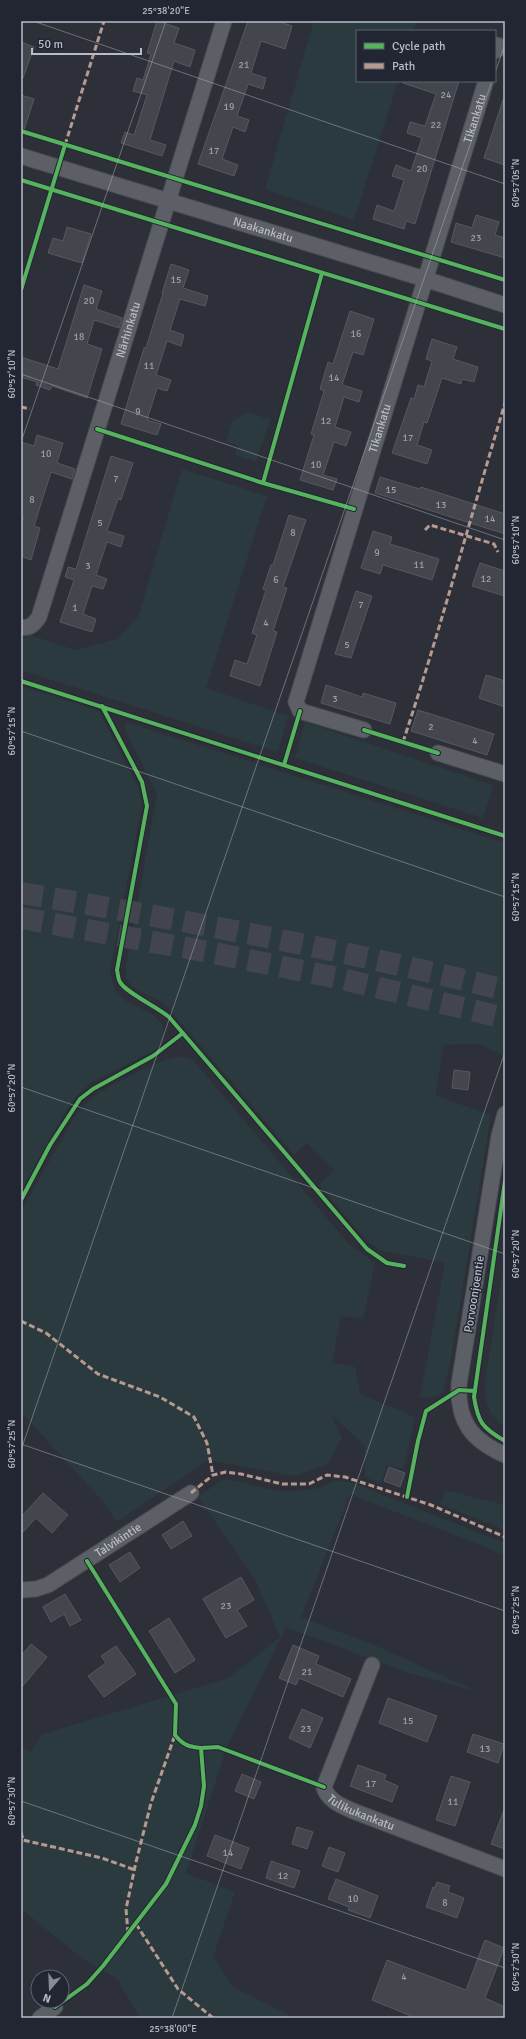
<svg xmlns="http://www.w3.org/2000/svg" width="526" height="2039" font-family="Signika,sans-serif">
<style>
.green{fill:#2b3a3e}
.building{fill:#44464d;stroke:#55585f}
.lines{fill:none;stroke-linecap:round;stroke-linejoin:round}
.highway-tunnel{stroke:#42454e;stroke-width:22;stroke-dasharray:22 11;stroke-linecap:butt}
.minor-casing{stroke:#494b51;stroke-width:17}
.minor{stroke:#5d5f66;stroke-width:15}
.quiet{stroke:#b69a8f;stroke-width:3;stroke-dasharray:6 3;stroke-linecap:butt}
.cycleway-casing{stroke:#212632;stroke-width:6}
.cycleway{stroke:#56b35d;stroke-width:4}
.ticks{fill:none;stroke:#b8bcc8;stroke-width:1;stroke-opacity:0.45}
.labels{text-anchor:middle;stroke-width:3;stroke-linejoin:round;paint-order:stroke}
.number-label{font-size:10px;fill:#9b9ea9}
.street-label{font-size:12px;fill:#b8bcc8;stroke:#212632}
.neatline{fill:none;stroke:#b8bcc8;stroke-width:1.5}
.ticks-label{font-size:10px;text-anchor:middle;fill:#b8bcc8}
</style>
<rect width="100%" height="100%" fill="#2d3038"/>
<!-- green -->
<g class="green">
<polygon points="314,21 417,21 413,31 357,31 357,81 398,81 354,220 265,189"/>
<polygon points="249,412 270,420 256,462 235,455 238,446 226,442 232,421"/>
<polygon points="182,469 267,496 206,688 288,716 278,752 21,670 21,632 75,650 117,639 138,617"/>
<polygon points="21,686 99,711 138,787 142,805 110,971 114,989 125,1001 152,1014 162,1024 164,1036 157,1049 91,1083 77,1095 65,1112 21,1191"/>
<polygon points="126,722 505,843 505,1057 480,1044 443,1045 436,1096 491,1115 452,1353 443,1394 432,1398 420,1397 445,1263 380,1250 367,1241 319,1185 334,1170 307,1143 294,1155 165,1004 132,987 126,978 126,965 157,794 125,730"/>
<polygon points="305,722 493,785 483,818 295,758"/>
<path d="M180 1056 193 1060 349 1244 375 1263 363 1319 341 1316 332 1363 355 1367 360 1394 415 1417 404 1469 387 1465 381 1484 365 1477V1446L330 1413 342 1438 328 1464 294 1476 208 1460 117 1522 100 1498 21 1412V1211L75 1116C82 1107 90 1099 99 1093 118 1081 159 1060 180 1056Z"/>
<path d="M505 1254V1426C488 1416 485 1401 485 1383Z"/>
<path d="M222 1480C242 1480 254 1487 274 1490 292 1493 320 1491 335 1480L352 1483 505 1543V1555L350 1494 301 1617 374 1645 479 1692 409 1673 286 1627 228 1743 186 1873 235 1892 213 1957 233 1987 295 2018H140L117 1979 83 1959 21 1909V1746L30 1752 43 1734 229 1678 280 1637 255 1579 198 1497Z"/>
<polygon points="445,1490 505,1505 505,1530 440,1504"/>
</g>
<!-- building -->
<g class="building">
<polygon points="157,21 179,28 174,43 195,50 190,67 174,61 150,140 166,145 162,156 121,143 125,132 134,135 147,95 133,91 137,78 143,80 151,54 147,53"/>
<polygon points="248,21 277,21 292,26 285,49 261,41 251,73 266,78 263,89 248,84 237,116 249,120 245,132 233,127 222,159 238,165 234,176 198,164"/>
<polygon points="21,42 34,47 23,78 21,78"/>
<polygon points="403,81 459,81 415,224 406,221 404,229 373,219 377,205 394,211 404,180 392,176 396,165 411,171 422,138 407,133 410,122 425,126 436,94 403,83"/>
<polygon points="21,95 34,99 23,133 21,133"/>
<polygon points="503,100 505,101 505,165 484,158"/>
<polygon points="476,215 499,222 495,235 505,238 505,258 451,242 456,223 472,228"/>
<polygon points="67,227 91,234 82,263 48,253 53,238 63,241"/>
<polygon points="171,264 189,270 183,288 208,296 205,306 180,299 170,330 184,335 181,346 167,341 156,375 171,380 167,391 157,388 147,420 161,424 157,435 121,424 144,348 146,348 163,293 162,293"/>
<polygon points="84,285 102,291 96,309 122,318 119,328 94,320 87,344 102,349 87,398 52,386 50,390 36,385 37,382 21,377 21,357 58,369"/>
<polygon points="350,311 374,319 363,355 353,352 342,385 362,391 359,402 344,397 335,427 351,432 346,446 334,442 323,475 337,479 333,490 300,480 314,435 311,434 324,391 320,389 328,362 333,364"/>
<polygon points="432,339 457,347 453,359 478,367 474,382 462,379 461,384 442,378 427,423 424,422 417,445 432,450 427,464 392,453 411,398 414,399 418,385 424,387 432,361 426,359"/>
<polygon points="37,435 63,443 57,463 75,469 72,479 51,472 34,526 40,528 31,560 21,556 21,527 24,516 21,515 21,442 34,446"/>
<polygon points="111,456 133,463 121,500 118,499 107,531 124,536 121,547 107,542 96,575 107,579 103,589 92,586 83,614 96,619 92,632 60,622 74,580 65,577 68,567 76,569"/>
<polygon points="380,477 420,489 421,487 505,514 505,534 375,493"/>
<polygon points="289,515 306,520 283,587 287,588 273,631 277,632 260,686 230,676 235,660 247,664 257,635 252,633 266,590 263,589 271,565 273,565"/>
<polygon points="373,531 392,537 390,544 439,559 432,580 383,565 380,574 361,568"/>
<polygon points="480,563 505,571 505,596 472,586"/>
<polygon points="356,591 372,596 351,658 335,654"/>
<polygon points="486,675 505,681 505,707 479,698"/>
<polygon points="326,685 362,697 363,693 396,703 390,724 321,703"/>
<polygon points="418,710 494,734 487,755 411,731"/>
<polygon points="454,1070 470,1072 468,1090 452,1088"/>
<polygon points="389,1467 405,1473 400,1487 384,1481"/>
<polygon points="43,1493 68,1515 52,1533 36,1518 21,1534 21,1517"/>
<polygon points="183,1521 192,1536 171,1549 162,1535"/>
<polygon points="130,1552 140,1568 120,1582 109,1565"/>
<polygon points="241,1577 254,1600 237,1610 247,1626 226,1638 203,1599"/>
<polygon points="65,1594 81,1620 70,1626 64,1614 51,1622 43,1607"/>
<polygon points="169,1618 195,1660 175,1673 149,1631"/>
<polygon points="31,1644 47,1657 21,1688 21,1656"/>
<polygon points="293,1645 319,1656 316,1664 351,1679 343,1697 299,1678 296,1685 279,1678"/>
<polygon points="116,1646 136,1674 104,1697 88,1676 106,1663 101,1656"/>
<polygon points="388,1698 437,1716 427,1742 379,1723"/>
<polygon points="302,1709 323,1718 310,1748 289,1738"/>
<polygon points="473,1734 504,1744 498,1763 467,1752"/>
<polygon points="358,1765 386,1775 384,1780 398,1786 392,1802 350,1786"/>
<polygon points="242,1774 261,1782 254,1799 235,1791"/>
<polygon points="451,1776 470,1782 455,1826 436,1820"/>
<polygon points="504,1810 505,1810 505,1849 491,1844"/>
<polygon points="297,1827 313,1832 307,1849 292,1844"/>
<polygon points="215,1835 249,1848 241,1869 207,1856"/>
<polygon points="329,1847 345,1853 338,1872 322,1866"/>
<polygon points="271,1861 300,1871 294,1888 266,1878"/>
<polygon points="336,1879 378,1896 370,1918 348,1910 349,1907 328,1899"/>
<polygon points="437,1882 450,1886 448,1892 464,1898 457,1918 426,1907 433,1887 435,1888"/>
<polygon points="485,1940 504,1948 485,1998 505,2007 505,2018 416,2018 372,2000 387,1960 466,1990"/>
</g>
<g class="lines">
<!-- highway-tunnel -->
<g class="highway-tunnel">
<path d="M21 893C184 920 345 950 505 990"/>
<polyline points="21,918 214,953 338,978 505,1018"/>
</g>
<!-- minor casing -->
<g class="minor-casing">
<g id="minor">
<polyline points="495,51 497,45 505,48"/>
<path id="s1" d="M21 156 425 279 505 305"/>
<path id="s2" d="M21 627C30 629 34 624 39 617L224 21"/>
<path id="s3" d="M364 730 300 711 296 702 486 81"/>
<polyline points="438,753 505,774"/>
<path d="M505 1114 499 1136 459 1384C457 1421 471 1440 505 1455"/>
<path id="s4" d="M21 1590 36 1589 48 1585 191 1493"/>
<path id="s5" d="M372 1665 324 1787C327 1800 342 1806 353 1811L505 1869"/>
<polyline points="40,2018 55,2007"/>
</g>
</g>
<!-- minor -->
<use href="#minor" class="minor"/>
<!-- quiet -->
<g class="quiet">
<polyline points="65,145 104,21"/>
<polyline points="21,407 30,409"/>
<polyline points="425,530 430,525 494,544 498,552"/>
<path d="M403 742C440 630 471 516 505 403"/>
<polyline points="21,1321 46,1333 98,1374 160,1397 194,1417 207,1443 213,1475"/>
<polyline points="191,1493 213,1475 226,1472 241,1474 282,1484 309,1484 327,1475 345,1477 431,1505 505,1537"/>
<polyline points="21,1832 23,1840 102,1858 135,1870"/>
<polyline points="136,1924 178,1989 213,2018"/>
<polyline points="128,1933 126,1909 136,1862 151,1803 175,1735"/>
</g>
<!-- cycleway casing -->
<g class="cycleway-casing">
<g id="cycleway">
<polyline points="21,131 505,280"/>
<polyline points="21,180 505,329"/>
<polyline points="21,290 65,145"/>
<polyline points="97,429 263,483 354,509"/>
<polyline points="263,483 322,273"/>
<polyline points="21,681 505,836"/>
<path d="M102 706 142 782 147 806 117 970C118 974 118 979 120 982 125 992 157 1007 169 1017L367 1249 387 1263 404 1266"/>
<polyline points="364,730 438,753"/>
<polyline points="284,765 300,711"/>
<path d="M505 1181 474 1397C478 1422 482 1428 505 1441"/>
<polyline points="21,1200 50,1145 80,1099 93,1089 153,1056 183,1033"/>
<polyline points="407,1497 418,1441 426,1411 459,1390 475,1391"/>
<polyline points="201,1748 218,1747 324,1787"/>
<path d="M55 2007 87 1984 103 1966 166 1884 195 1825 201 1806 204 1786 201 1748C189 1747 183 1745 175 1735L176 1704 87 1561"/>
</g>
</g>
<!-- cycleway -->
<use href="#cycleway" class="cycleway"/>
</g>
<!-- ticks -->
<path class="ticks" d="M33 21 505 184M495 73 505 44M21 374 505 540M21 442 166 21M21 731 505 897M21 1087 505 1254M21 1444 505 1611M21 1450 492 81M21 1801 505 1968M172 2018 505 1052"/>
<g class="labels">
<!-- number labels -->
<g class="number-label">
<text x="244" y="68">21</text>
<text x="446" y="98">24</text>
<text x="229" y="110">19</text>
<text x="436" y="128">22</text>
<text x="214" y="154">17</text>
<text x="422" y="172">20</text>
<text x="476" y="241">23</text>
<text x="176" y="283">15</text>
<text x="89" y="304">20</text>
<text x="356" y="337">16</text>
<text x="79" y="340">18</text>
<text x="149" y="369">11</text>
<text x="334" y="381">14</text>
<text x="138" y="415">9</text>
<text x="326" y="424">12</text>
<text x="408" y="441">17</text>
<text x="46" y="457">10</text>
<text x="316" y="468">10</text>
<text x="116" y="482">7</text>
<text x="391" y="493">15</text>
<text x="32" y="503">8</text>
<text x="441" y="508">13</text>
<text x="490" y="522">14</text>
<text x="100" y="526">5</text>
<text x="293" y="536">8</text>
<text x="377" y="556">9</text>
<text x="419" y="568">11</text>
<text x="88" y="569">3</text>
<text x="486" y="582">12</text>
<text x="276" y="583">6</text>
<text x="361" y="608">7</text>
<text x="75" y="611">1</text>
<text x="266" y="626">4</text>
<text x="347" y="648">5</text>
<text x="335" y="702">3</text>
<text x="431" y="730">2</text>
<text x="475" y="744">4</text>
<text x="226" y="1609">23</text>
<text x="307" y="1675">21</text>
<text x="408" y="1724">15</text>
<text x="306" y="1732">23</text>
<text x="485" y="1752">13</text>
<text x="371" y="1787">17</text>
<text x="453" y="1805">11</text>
<text x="228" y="1856">14</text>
<text x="283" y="1879">12</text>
<text x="353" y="1902">10</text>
<text x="445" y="1906">8</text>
<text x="404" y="1980">4</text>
</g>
<!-- street labels -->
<g class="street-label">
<text dy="4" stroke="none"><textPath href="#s3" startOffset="687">Tikankatu</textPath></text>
<text dy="4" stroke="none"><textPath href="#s1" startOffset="253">Naakankatu</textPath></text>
<text dy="4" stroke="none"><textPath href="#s2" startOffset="323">Närhinkatu</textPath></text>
<text dy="4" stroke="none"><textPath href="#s3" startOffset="363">Tikankatu</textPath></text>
<text transform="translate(474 1294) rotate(-81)" y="4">Porvoonjoentie</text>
<text dy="4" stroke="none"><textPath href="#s4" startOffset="111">Talvikintie</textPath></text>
<text dy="4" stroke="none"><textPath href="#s5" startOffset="178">Tulikukankatu</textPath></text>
</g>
</g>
<!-- border -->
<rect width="526" height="2039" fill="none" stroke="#212632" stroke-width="44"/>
<!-- legend -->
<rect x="356" y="30" width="140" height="52" fill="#212632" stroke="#5d626e"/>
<rect x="364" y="43" width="20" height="6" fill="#56b35d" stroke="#5d626e"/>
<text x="392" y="50" font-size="12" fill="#b8bcc8">Cycle path</text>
<rect x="364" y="63" width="20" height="6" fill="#b69a8f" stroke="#5d626e"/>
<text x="392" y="70" font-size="12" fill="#b8bcc8">Path</text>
<!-- north arrow -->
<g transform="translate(50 1989) rotate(199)"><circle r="19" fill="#212632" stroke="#5d626e"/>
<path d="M0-3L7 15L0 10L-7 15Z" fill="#878b96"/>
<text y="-6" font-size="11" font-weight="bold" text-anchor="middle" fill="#b8bcc8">N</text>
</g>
<!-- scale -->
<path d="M32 48v6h109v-6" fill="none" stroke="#b8bcc8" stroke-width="2"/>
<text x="38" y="48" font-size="12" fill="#b8bcc8" stroke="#212632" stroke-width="3" paint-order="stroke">50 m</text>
<rect x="22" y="22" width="482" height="1995" class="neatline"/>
<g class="ticks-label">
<text x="166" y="14">25°38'20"E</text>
<text transform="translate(515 183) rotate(-90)" y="4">60°57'05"N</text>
<text transform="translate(11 374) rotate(-90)" y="4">60°57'10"N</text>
<text transform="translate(515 540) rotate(-90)" y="4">60°57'10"N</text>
<text transform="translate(11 731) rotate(-90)" y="4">60°57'15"N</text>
<text transform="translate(515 897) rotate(-90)" y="4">60°57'15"N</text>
<text transform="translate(11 1088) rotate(-90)" y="4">60°57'20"N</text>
<text transform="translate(515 1254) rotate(-90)" y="4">60°57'20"N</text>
<text transform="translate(11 1444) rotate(-90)" y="4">60°57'25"N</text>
<text transform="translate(515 1610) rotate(-90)" y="4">60°57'25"N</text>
<text transform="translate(11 1801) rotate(-90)" y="4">60°57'30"N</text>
<text transform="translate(515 1967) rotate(-90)" y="4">60°57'30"N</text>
<text x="173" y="2032">25°38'00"E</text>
</g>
</svg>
